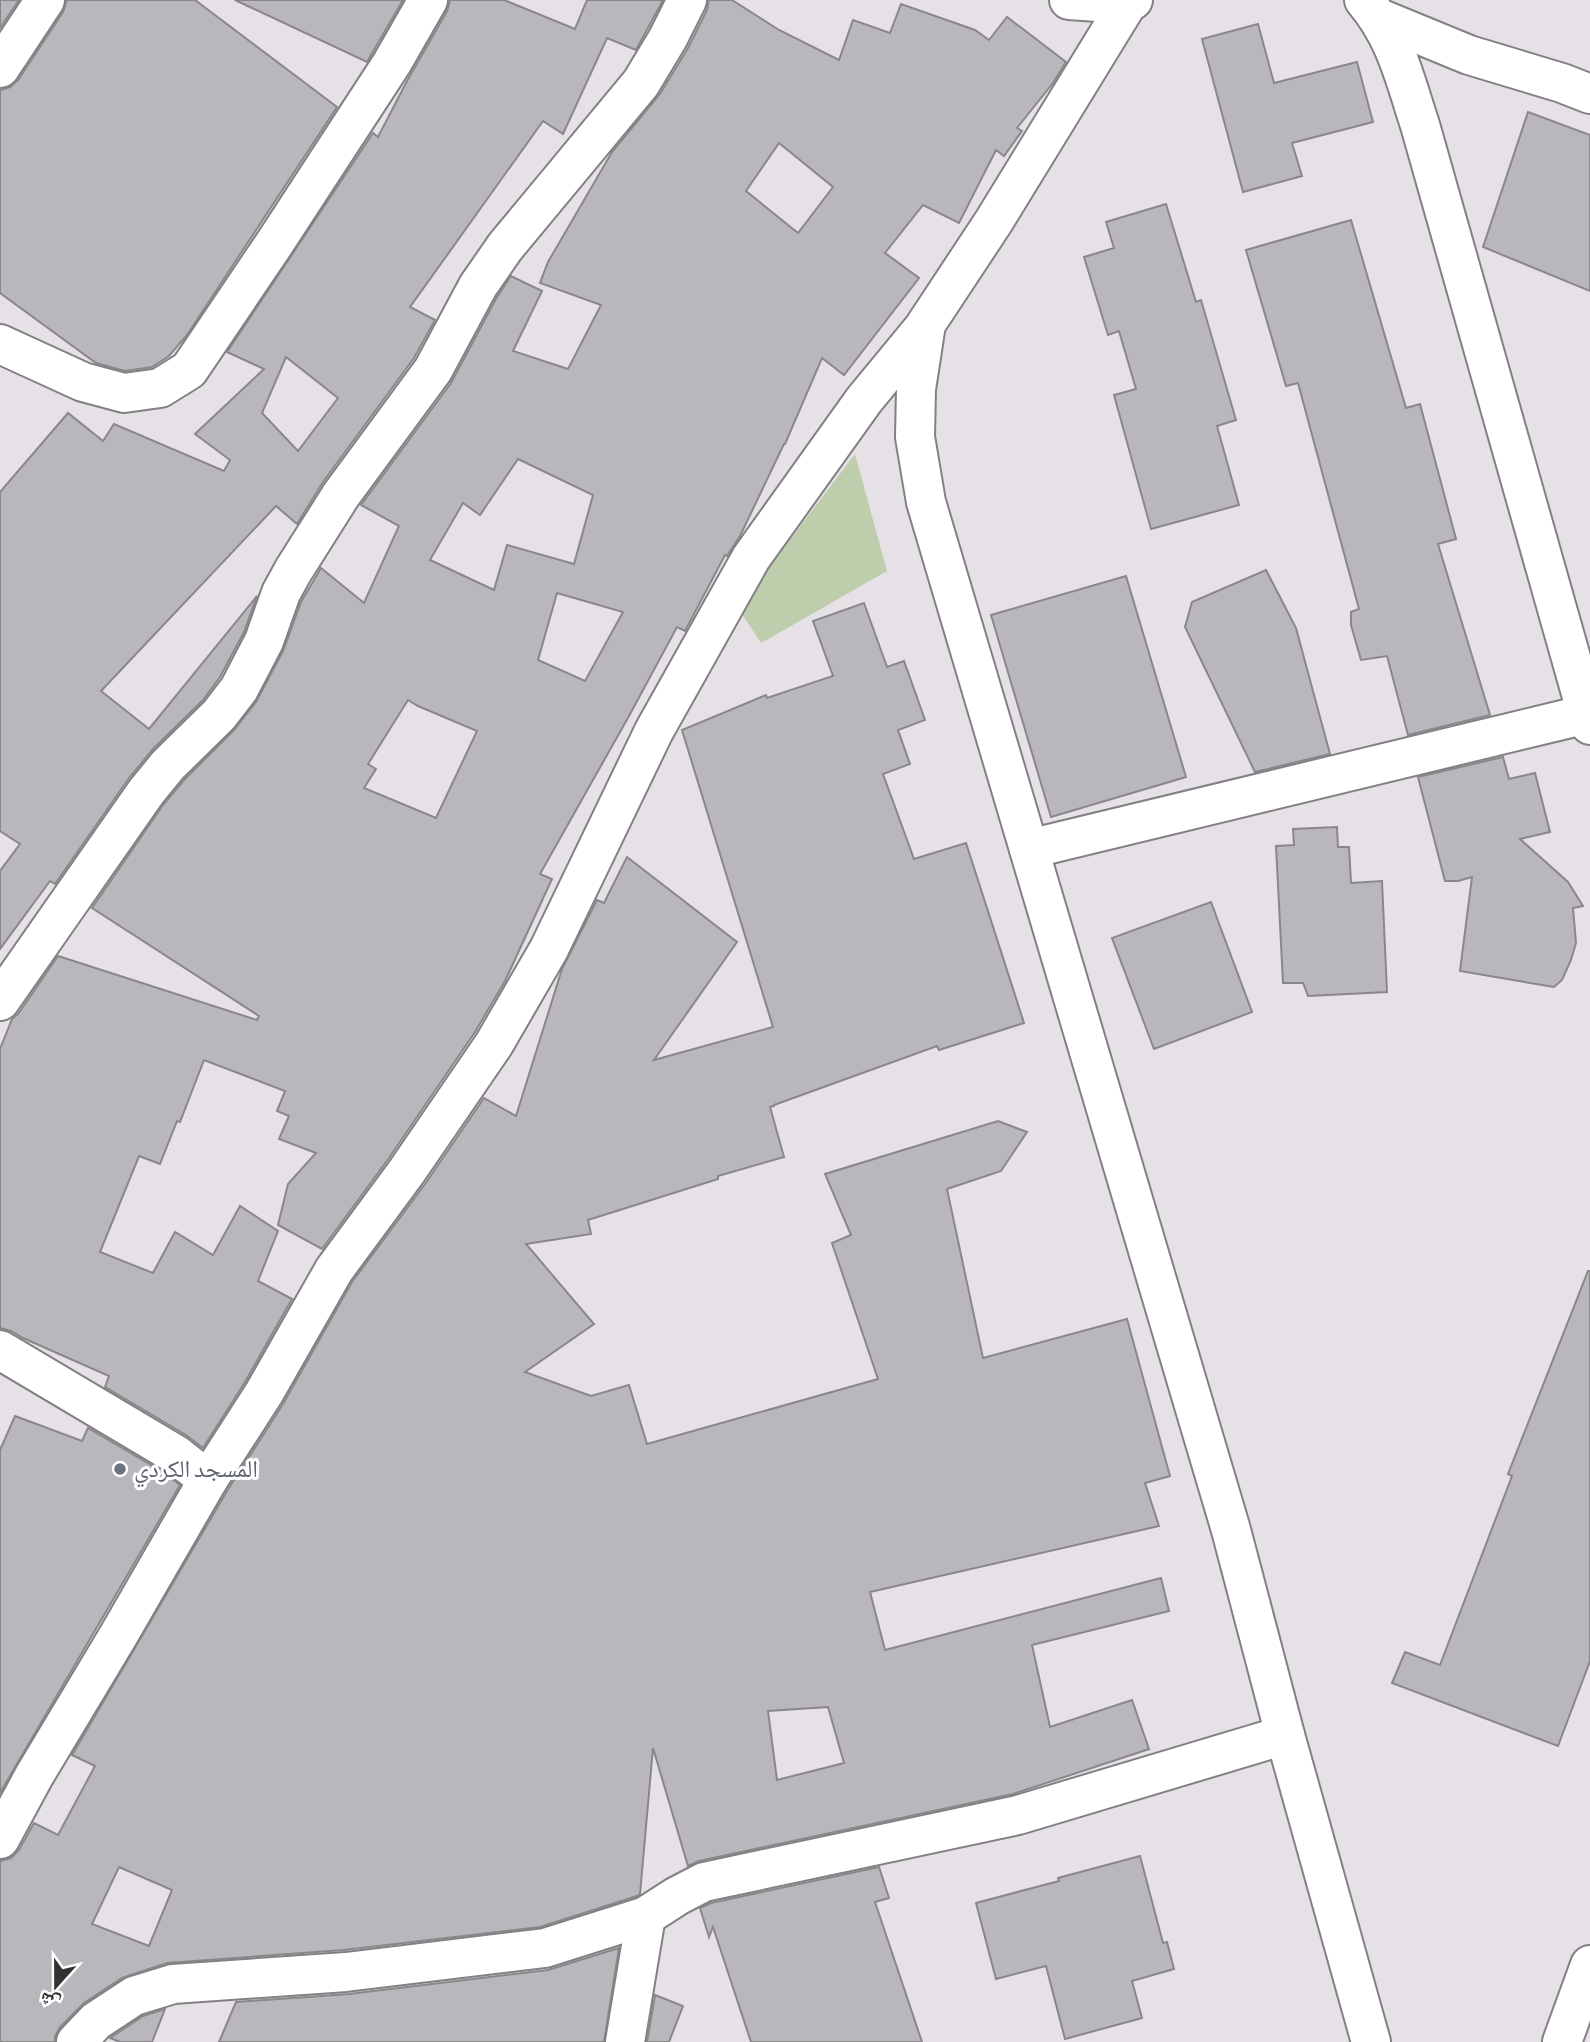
<svg xmlns="http://www.w3.org/2000/svg" width="1590" height="2042" font-family="'Sofia Sans Condensed','Noto Naskh Arabic',sans-serif">
<style>
.green{fill:#beceac}
.building{fill:#bab7bc;stroke:#8a878b;stroke-width:2;fill-rule:evenodd}
.lines{fill:none;stroke-linecap:round;stroke-linejoin:round}
.street-casing{stroke:#838084;stroke-width:42}
.secondary-casing{stroke:#838084;stroke-width:42}
.street{stroke:#fff;stroke-width:38}
.secondary{stroke:#fff;stroke-width:38}
.worship-dot{fill:#6b7280;stroke:#fff;stroke-width:2.5}
.labels{text-anchor:middle;stroke-width:6;stroke-linejoin:round;paint-order:stroke}
.worship-label{font-size:24px;fill:#5b616d;stroke:#fff;text-anchor:start}
</style>
<rect width="100%" height="100%" fill="#e5e1e6"/>
<!-- green -->
<polygon class="green" points="855,454 887,571 761,643 738,608"/>
<!-- building -->
<g class="building">
<polygon points="0,0 19,0 0,28"/>
<polygon points="67,0 195,0 337,107 187,335 169,356 152,367 125,371 96,363 0,293 0,90 10,87 18,80 63,12"/>
<polygon points="235,0 403,0 367,62"/>
<path d="M450 0H504L575 29 587 0H663L636 50 607 38 563 134 543 121 410 307 435 320 414 358 323 482 297 524 276 506 101 691 149 729 257 596 244 632 220 677 203 700 153 749 129 778 55 884 50 881 0 949V871L20 844 0 831V492L68 413 103 441 114 424 224 471 230 460 195 434 264 369 227 352 373 133 378 137 407 81 447 11ZM286 357 338 398 298 451 262 413Z"/>
<path d="M709 0H732L779 30 839 60 853 20 890 33 901 4 975 30 989 40 1007 17 1066 62 1053 83 1017 128 1022 131 1004 156 996 150 959 223 923 205 885 253 919 278 844 375 822 358 785 444H784L740 536 727 556 725 555 685 631 677 627 629 716 540 874 552 879 505 981 475 1032 389 1158 322 1249 278 1225 288 1184 316 1153 279 1139 289 1116 277 1111 285 1091 204 1060 180 1122 177 1121 160 1164 139 1156 100 1252 153 1273 175 1232 213 1255 240 1206 278 1231 258 1281 292 1299 245 1382 203 1448 186 1435 105 1387 109 1376 23 1338 11 1331 0 1328V1049L12 1019 18 1014 58 956 257 1020 259 1016 92 908 163 805 184 780 234 730 256 702 283 651 301 602 321 568 364 603 399 526 361 505 451 383 497 297 511 276 542 291 513 351 568 369 601 305 540 283 548 262 612 152 660 94 688 48 707 10ZM779 143 833 187 798 233 746 191ZM518 459 593 495 574 564 507 545 494 590 430 560 463 503 480 515ZM557 593 623 612 585 681 538 660ZM408 700 418 706 477 731 436 818 364 788 376 769 368 764Z"/>
<polygon points="1258,24 1274,83 1357,62 1373,122 1292,143 1302,176 1243,192 1202,39"/>
<polygon points="1528,112 1590,135 1590,291 1483,247"/>
<polygon points="1166,204 1196,302 1201,300 1236,420 1217,426 1239,505 1151,529 1114,395 1136,389 1119,331 1108,335 1084,257 1114,248 1106,222"/>
<polygon points="1351,220 1406,408 1420,404 1456,539 1438,544 1490,715 1408,735 1387,656 1361,660 1351,625 1351,612 1359,609 1298,383 1286,386 1246,250"/>
<polygon points="1266,570 1296,628 1330,754 1255,772 1185,627 1192,602"/>
<polygon points="1126,576 1186,777 1051,817 991,615"/>
<path d="M864 603 887 667 904 661 925 720 898 730 910 764 883 774 914 859 966 843 1024 1023 939 1050 937 1046 774 1105V1106L770 1107 784 1157 718 1176V1179L588 1220 591 1234 526 1244 594 1324 525 1372 591 1396 629 1385 647 1444 878 1379 832 1243 851 1235 825 1174 998 1121 1027 1132 1001 1171 947 1189 983 1358 1127 1319 1170 1476 1145 1483 1159 1526 870 1592 885 1650 1161 1578 1169 1611 1032 1645 1050 1727 1132 1700 1149 1749 1013 1794 699 1861 688 1866 653 1748 640 1894 637 1896 540 1927 344 1950 167 1963 122 1978 84 2003 60 2027 55 2036V2042H0V1861L11 1858 19 1850 34 1823 58 1835 95 1766 72 1755 227 1491 283 1404 352 1282 425 1184 484 1098 516 1116 562 969 597 900 604 903 627 857 737 942 654 1060 773 1027 682 730 766 695 767 698 833 676 813 621ZM828 1707 844 1763 777 1780 768 1711ZM119 1867 172 1890 149 1946 92 1924Z"/>
<polygon points="1503,757 1509,779 1535,773 1550,832 1520,839 1568,882 1583,906 1573,908 1576,943 1571,960 1562,980 1554,987 1460,971 1472,877 1458,881 1445,881 1418,777"/>
<polygon points="1337,827 1338,847 1349,847 1351,883 1382,881 1387,992 1308,996 1303,983 1283,983 1276,846 1294,845 1293,829"/>
<polygon points="1211,902 1252,1012 1154,1049 1112,938"/>
<polygon points="1588,1271 1590,1271 1590,1661 1558,1746 1392,1683 1405,1652 1440,1665 1512,1476 1508,1474"/>
<polygon points="15,1416 82,1441 88,1428 163,1472 180,1485 0,1793 0,1450"/>
<polygon points="1140,1856 1163,1943 1167,1942 1174,1969 1132,1981 1142,2018 1065,2039 1046,1966 996,1979 976,1903 1059,1881 1058,1878"/>
<polygon points="879,1867 889,1898 875,1902 922,2042 751,2042 713,1927 709,1937 700,1908 711,1903"/>
<polygon points="619,1948 604,2042 219,2042 236,2002 349,1994 548,1970"/>
<polygon points="655,1995 683,2006 669,2042 647,2042"/>
<polygon points="165,2009 152,2042 120,2042 110,2038 143,2016"/>
</g>
<g class="lines">
<!-- street casing -->
<g class="street-casing">
<g id="street">
<polyline points="1069,0 1127,4"/>
<polyline points="1133,0 1127,4 994,221 926,324 916,389 915,437 926,502 1231,1530 1285,1735 1371,2042"/>
<path d="M1364 0C1396 37 1405 80 1420 125L1590 725"/>
<polyline points="1379,18 1469,55 1562,83 1590,94"/>
<polyline points="0,68 45,0"/>
<polyline points="0,344 83,382 124,393 160,388 189,370 276,241 392,63 428,0"/>
<polyline points="1029,849 1587,714"/>
<polyline points="0,1001 146,792 168,765 219,715 239,689 264,641 281,593 293,571 341,495 433,370 478,286 505,247 641,83 668,38 687,0"/>
<polyline points="0,1350 175,1454 208,1480"/>
<polyline points="0,1839 34,1776 118,1636 208,1480 264,1393 334,1270 407,1171 494,1044 549,949 654,731 751,558 864,400 925,326"/>
<polyline points="76,2042 96,2021 134,1996 173,1984 346,1972 545,1948 646,1916 677,1896 704,1882 1018,1815 1285,1735"/>
<polyline points="625,2042 646,1916"/>
</g>
</g>
<!-- secondary casing -->
<g class="secondary-casing">
<polyline id="secondary" points="1562,2042 1590,1965"/>
</g>
<!-- street -->
<use href="#street" class="street"/>
<!-- secondary -->
<use href="#secondary" class="secondary"/>
</g>
<!-- markers -->
<circle class="worship-dot" cx="120" cy="1469" r="7"/>
<g class="labels">
<!-- worship labels -->
<g class="worship-label">
<text x="134" y="1477">المسجد الكردي</text>
</g>
</g>
<!-- north arrow -->
<g transform="translate(56 1986) rotate(201)" stroke="#ffffff" stroke-width="5" paint-order="stroke">
<path d="M0-5L12 26L0 18L-12 26Z" fill="#343334"/>
<text y="-10" font-size="19" font-weight="bold" text-anchor="middle" fill="#343334">ش</text>
</g>
</svg>
